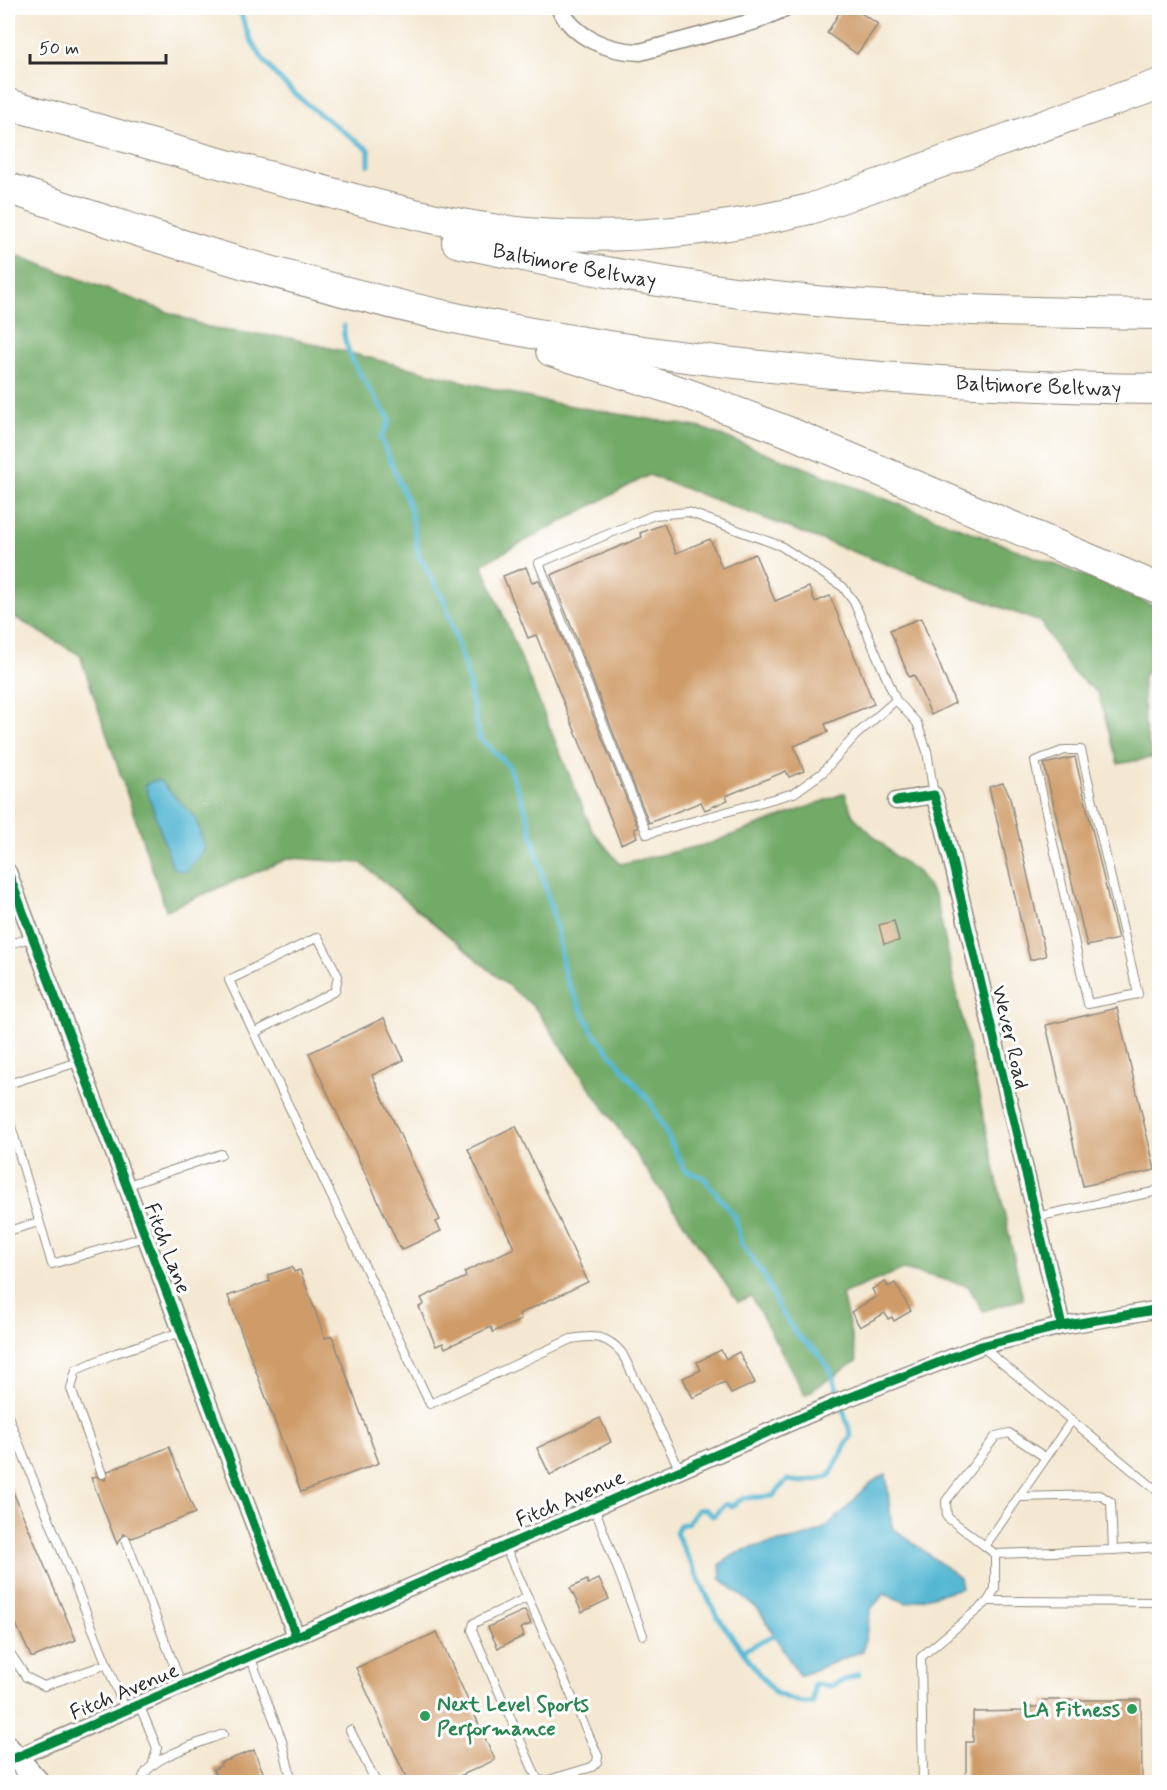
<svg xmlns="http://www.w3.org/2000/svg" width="1167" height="1790" font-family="Mynerve,sans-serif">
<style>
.forest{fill:#72aa68;stroke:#4e6a4a;stroke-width:1.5}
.water{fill:#55b7d3;stroke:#40717f;stroke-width:1.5}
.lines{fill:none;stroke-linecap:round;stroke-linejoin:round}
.stream{stroke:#55b7d3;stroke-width:5}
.building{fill:#cf9b68}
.lane-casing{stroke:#908a7e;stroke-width:10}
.street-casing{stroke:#908a7e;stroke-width:19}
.secondary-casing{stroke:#908a7e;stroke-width:25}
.highway-casing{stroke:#908a7e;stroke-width:32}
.lane{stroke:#fff;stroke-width:8}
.street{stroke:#fff;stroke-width:16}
.secondary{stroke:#fff;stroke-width:22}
.highway{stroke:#fff;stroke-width:30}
.cycleway-casing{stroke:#fff;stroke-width:13}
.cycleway{stroke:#00873e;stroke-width:9}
.leisure-dot{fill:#2e9e5b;stroke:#fff;stroke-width:2}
.labels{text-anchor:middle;stroke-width:6;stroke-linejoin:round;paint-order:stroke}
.street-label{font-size:21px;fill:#2b2b2b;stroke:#fff}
.leisure-label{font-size:21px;font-weight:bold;fill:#27864d;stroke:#fff;text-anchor:start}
</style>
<rect width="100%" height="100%" fill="#fff"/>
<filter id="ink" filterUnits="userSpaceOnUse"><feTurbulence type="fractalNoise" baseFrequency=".0167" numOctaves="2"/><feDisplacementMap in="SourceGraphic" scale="12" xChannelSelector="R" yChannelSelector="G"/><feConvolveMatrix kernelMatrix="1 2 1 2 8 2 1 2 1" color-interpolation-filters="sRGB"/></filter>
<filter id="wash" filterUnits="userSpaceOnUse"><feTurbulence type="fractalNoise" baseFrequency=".008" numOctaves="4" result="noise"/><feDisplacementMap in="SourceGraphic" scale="24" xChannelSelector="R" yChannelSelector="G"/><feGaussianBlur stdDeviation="1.35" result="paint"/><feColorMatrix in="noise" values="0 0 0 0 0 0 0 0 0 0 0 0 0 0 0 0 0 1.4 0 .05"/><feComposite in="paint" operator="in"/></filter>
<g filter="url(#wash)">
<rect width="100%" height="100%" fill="#f4e8d2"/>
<!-- forest -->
<polygon class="forest" points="8,252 213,329 290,338 542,401 702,428 1095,580 1159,608 1159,657 1154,658 1143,678 1144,722 1152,758 1118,764 1098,693 1072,672 1040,622 649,475 482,564 592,830 620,864 708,844 845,793 853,816 895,856 918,872 936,898 1023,1299 983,1311 968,1286 904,1269 842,1294 857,1361 805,1395 751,1296 738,1302 535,1008 361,863 290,858 166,910 80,655 11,615 8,616"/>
<!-- water -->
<g class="water">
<polygon points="155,780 160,781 196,819 205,849 186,872 173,868 145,785"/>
<path d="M886 1474 892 1527 960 1578 962 1588 907 1603 884 1594 871 1609 863 1651 799 1676 759 1610 721 1579 720 1564C727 1560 733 1555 740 1552 766 1540 799 1544 824 1528 847 1513 863 1483 886 1474Z"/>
</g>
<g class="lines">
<!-- stream -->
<g class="stream">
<path d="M240 8C252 73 319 113 369 150V165"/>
<path d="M344 326C340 350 376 399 390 420L381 438 410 508 419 556 444 600 466 670 479 737 508 765 526 811 557 931 565 977 593 1032 651 1103 685 1170 704 1178 735 1217 741 1243 764 1275 778 1306 797 1335 817 1352 831 1371 851 1435 829 1477 802 1482 787 1480 773 1496 743 1498 732 1506 726 1504 713 1516 705 1509 697 1510 688 1523 680 1525 676 1533 717 1616 760 1675 775 1693 801 1703H813L814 1684 830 1686 859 1674"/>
<polyline points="744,1650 781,1632"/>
</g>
</g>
<g id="blocks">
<!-- building -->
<g class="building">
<polygon points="842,8 853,8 878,24 857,54 827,33"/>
<polygon points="664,524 676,553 710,539 722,568 755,554 775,601 809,587 815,602 830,596 874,704 825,724 828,732 794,746 804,771 789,777 786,771 726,796 728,800 705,810 701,802 649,823 551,575 642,537 640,533"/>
<polygon points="526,567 532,582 539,580 638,828 634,829 637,837 621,844 536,635 528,638 503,576"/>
<polygon points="921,618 955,703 931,715 914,675 909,677 890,630"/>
<polygon points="1075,757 1118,939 1087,946 1044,764"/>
<polygon points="1003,783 1009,794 1046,956 1030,960 989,787"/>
<polygon points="894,921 899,941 884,944 879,925"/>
<polygon points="1117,1008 1155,1170 1083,1186 1046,1025"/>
<polygon points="384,1018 404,1060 372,1075 440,1220 436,1222 441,1231 401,1250 309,1053"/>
<polygon points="516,1126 588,1282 519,1314 521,1320 493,1332 491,1327 445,1348 443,1343 436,1346 419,1307 424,1304 421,1298 466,1277 464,1272 514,1248 468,1149"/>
<polygon points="292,1267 294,1272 300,1270 325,1338 332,1336 379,1463 301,1492 228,1296 270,1281 268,1275"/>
<polygon points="885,1282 888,1287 895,1283 911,1311 894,1321 892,1317 888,1319 885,1313 860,1327 851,1312 876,1297 872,1289"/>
<polygon points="721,1350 726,1359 739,1352 755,1383 731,1394 725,1382 693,1398 683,1378 701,1370 697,1362"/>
<polygon points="600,1418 611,1442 550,1475 537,1448"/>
<polygon points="169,1447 195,1513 132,1538 123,1534 117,1544 91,1478 96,1476 105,1480 108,1471"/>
<polygon points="8,1480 76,1640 34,1657 31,1657 10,1611 13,1610 8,1597"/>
<polygon points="599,1579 609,1599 582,1612 570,1588 587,1580 588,1584"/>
<polygon points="525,1610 531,1624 521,1628 524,1636 498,1648 488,1627"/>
<polygon points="437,1632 495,1760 447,1782 408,1782 356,1668"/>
<polygon points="1043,1700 1141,1700 1142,1782 966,1782 966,1742 973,1742 973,1712 1030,1711 1030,1707 1044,1707"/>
<polygon points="254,1750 267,1782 219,1782 213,1769 221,1766 220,1763"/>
</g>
</g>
</g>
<g filter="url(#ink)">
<use href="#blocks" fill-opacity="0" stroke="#908a7e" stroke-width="1.5"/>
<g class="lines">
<!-- lane casing -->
<g class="lane-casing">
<g id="lane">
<polyline points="896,700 856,735 822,773 794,793 647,834 539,563 654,515 688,512 781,546 843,587 854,602 896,700 917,723 927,751 934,795"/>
<polygon points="1065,750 1081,750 1138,994 1088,1004 1035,761"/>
<polyline points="8,944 32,938"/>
<path d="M254 1033 335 991 338 976 318 937 229 980 430 1404 571 1339C593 1335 607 1335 622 1353L680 1470"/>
<polyline points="8,1084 78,1062"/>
<polyline points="8,1116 52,1264 144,1237"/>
<polyline points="125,1186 221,1154"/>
<polyline points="1036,1217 1153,1192 1160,1188"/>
<polyline points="8,1231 39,1222"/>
<polyline points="981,1346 1160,1493"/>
<polyline points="8,1416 125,1710"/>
<path d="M1046 1458 1009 1433 996 1436 946 1501 947 1517 985 1546C1014 1504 1043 1462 1072 1420"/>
<polyline points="102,1474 71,1389 76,1370 116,1353 181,1332"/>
<polyline points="594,1507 643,1635"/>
<polyline points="126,1540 182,1686"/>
<polyline points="505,1546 598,1756 597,1762 592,1767 545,1781 537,1779 535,1774 472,1630 474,1623 528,1597"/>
<polyline points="985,1546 995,1554 1113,1550 1111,1502 1100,1495 1019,1497"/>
<polyline points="1113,1550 1160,1547"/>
<polyline points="988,1601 1160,1602"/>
<polyline points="8,1650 26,1677 44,1686 107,1664"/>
<polyline points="250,1656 282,1741 292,1782"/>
<polyline points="139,1704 157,1748 153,1763"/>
<polyline points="350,1730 376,1782"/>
<path d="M142 1782C143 1758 202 1743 223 1734"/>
<polyline points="923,1782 921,1657 988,1601 995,1589 995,1554"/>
</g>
</g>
<!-- street casing -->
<g class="street-casing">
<g id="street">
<path d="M559 8C575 38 607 51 640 52L756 21 785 8"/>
<polyline points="896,801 934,795 944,827 1062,1326"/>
<polyline points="8,872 296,1636"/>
<polyline points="8,1761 833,1404 981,1346 1062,1326 1160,1309"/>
</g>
</g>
<!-- secondary casing -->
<g class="secondary-casing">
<polyline id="secondary" points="8,1748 38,1782"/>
</g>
<!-- highway casing -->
<g class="highway-casing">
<g id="highway">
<path d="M8 104C108 132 208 161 309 187 391 209 473 232 558 235 644 239 726 229 810 209L1160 84"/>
<path id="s1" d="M8 188C155 238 303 285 455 318 687 367 923 386 1160 389"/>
<path id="s2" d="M457 242C582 269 709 293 838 303 945 311 1052 313 1160 314"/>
<polyline points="551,351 688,394 786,431 1160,589"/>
</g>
</g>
<!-- lane -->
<use href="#lane" class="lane"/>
<!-- street -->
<use href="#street" class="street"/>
<!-- secondary -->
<use href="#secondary" class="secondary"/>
<!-- highway -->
<use href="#highway" class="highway"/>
<!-- cycleway casing -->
<g class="cycleway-casing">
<g id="cycleway">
<polyline points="896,801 934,795 944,827 1062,1326"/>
<polyline points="8,872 296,1636"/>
<polyline points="8,1761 833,1404 981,1346 1062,1326 1160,1309"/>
</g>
</g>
<!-- cycleway -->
<use href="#cycleway" class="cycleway"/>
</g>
</g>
<!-- markers -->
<g class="leisure-dot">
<circle cx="1132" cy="1709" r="6"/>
<circle cx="425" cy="1716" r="6"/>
</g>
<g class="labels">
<!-- street labels -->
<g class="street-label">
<text dy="7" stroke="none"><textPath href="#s2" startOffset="120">Baltimore Beltway</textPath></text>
<text dy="7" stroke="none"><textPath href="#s1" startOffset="1054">Baltimore Beltway</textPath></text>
<text transform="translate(1011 1037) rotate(77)" y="7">Wever Road</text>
<text transform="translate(168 1248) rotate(69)" y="7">Fitch Lane</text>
<text transform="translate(570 1498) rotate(-23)" y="7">Fitch Avenue</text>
<text transform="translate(124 1691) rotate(-23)" y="7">Fitch Avenue</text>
</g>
<!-- leisure labels -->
<g class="leisure-label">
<text x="437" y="1711">Next Level Sports<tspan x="437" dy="24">Performance</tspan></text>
<text x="1120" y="1716" text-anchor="end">LA Fitness</text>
</g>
</g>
<!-- margin -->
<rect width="1167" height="1790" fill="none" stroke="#fff" stroke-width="30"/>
<!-- scale -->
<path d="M30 54v9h136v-9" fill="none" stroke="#2b2b2b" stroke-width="3"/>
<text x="39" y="54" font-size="18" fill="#2b2b2b" stroke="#ffffff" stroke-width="4.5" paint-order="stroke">50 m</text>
</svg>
